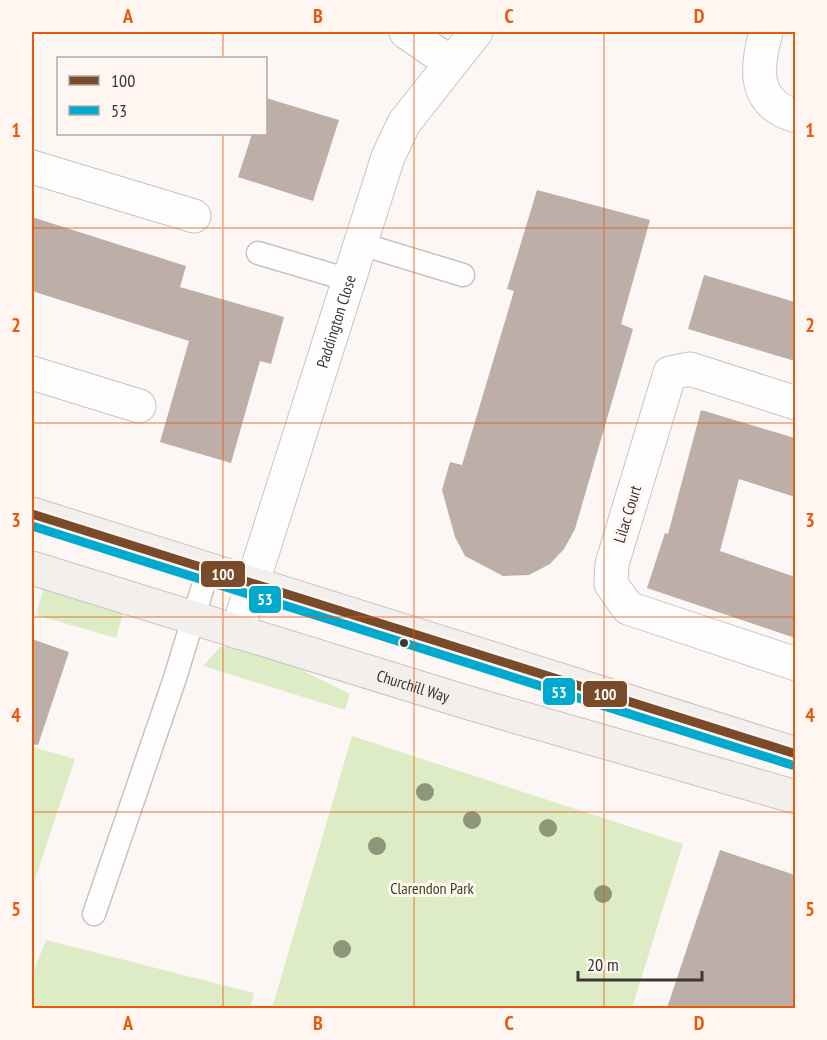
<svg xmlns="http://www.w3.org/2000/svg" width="827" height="1040" font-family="'PT Sans Narrow',sans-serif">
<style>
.green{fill:#ddecc5}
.building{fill:#bdaea7}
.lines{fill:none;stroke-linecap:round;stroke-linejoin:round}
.lane-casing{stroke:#c8c3c1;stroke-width:25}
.street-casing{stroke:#c8c3c1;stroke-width:35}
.secondary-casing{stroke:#c8c3c1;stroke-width:35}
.lane{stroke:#fffefe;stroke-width:22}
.street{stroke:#fffefe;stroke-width:33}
.secondary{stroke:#f3efec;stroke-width:33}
.bus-1-casing{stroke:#fff6f2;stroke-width:14}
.bus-2-casing{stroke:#fff6f2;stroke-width:14}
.bus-1{stroke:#7a4b2a;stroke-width:9}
.bus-2{stroke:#00a9ce;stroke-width:9}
.tree{fill:#8d9679}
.grid{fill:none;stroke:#e8590c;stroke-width:1.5;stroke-opacity:0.55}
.bus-dot{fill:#3c3735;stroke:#fff6f2;stroke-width:2}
.labels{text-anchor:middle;stroke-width:6;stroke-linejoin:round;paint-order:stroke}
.street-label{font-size:16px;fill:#3c3735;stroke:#fff6f2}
.park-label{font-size:16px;fill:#334614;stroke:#fff6f2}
.line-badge{stroke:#fff6f2;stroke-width:2}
.badge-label{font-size:16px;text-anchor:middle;font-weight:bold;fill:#fff}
.neatline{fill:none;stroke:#e8590c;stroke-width:2}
.grid-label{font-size:20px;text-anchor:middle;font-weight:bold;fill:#e8590c}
</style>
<rect width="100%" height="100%" fill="#fcf7f5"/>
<!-- green -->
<g class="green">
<polygon points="44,587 124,609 116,638 36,615"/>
<polygon points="251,645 350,694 345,710 203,666 220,647"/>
<polygon points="352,736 683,844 632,1008 272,1008"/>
<polygon points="32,747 75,759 32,888"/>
<polygon points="46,940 254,993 250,1008 32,1008 32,975"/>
</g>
<!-- building -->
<g class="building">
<polygon points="266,98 339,120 313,201 238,177 252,134 266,134"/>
<polygon points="537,190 650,220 621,324 633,329 575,529 564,549 550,564 529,575 503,576 465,556 455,537 442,490 450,462 462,465 514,291 507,289"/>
<polygon points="32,217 186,266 180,287 284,317 271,364 260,361 231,463 160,442 189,341 32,291"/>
<polygon points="704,275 795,302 795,361 688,329"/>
<polygon points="701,410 795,438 795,497 739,479 720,551 795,577 795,638 647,588 665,533 668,534"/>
<polygon points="32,639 69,652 38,745 32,744"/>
<polygon points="720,850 795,875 795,1008 667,1008"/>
</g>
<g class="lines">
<!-- lane casing -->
<g class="lane-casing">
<g id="lane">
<polyline points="361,244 463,275"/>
<polyline points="258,253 349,280"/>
<polyline points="94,914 175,678 208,570"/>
</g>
</g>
<!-- street casing -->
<g class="street-casing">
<g id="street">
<polyline points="406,32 451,63"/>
<path d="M766 32C756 68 752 103 796 116"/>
<polyline points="32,167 194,216"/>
<polyline points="32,373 139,406"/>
<polyline points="796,403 690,369 670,373 612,564 611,584 628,608 796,664"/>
<path id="s1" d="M237 632 388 157 404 123 476 32"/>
</g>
</g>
<!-- secondary casing -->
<g class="secondary-casing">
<g id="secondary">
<polyline points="32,514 796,754"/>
<path id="s2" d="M32 568 469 703 796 797"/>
</g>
</g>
<!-- lane -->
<use href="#lane" class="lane"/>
<!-- street -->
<use href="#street" class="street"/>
<!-- secondary -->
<use href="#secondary" class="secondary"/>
<!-- bus-1 casing -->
<g class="bus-1-casing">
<polyline id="bus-1" points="32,514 796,754"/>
</g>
<!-- bus-2 casing -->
<g class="bus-2-casing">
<polyline id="bus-2" points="32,526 792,765"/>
</g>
<!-- bus-1 -->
<use href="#bus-1" class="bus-1"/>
<!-- bus-2 -->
<use href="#bus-2" class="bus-2"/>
</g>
<!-- trees -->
<g class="tree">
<circle cx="425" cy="792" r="9"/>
<circle cx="472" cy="820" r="9"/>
<circle cx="548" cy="828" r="9"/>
<circle cx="377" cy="846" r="9"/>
<circle cx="603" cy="894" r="9"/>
<circle cx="342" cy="949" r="9"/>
</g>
<!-- grid -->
<path class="grid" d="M223 32V58M414 32V1008M604 32V1008M223 134V1008M32 228H796M32 423H796M32 617H796M32 812H796"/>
<!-- markers -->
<circle class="bus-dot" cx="404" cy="643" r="5"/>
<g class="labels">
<!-- street labels -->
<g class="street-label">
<text dy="6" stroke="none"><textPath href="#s1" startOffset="326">Paddington Close</textPath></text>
<text transform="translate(627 514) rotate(-73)" y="6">Lilac Court</text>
<text dy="6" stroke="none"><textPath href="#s2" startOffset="399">Churchill Way</textPath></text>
</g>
<!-- park labels -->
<g class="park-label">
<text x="432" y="894">Clarendon Park</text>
</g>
</g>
<g class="line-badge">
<rect x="200" y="560" width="46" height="28" rx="6" fill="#7a4b2a"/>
<rect x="248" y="585" width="34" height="29" rx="6" fill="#00a9ce"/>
<rect x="542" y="677" width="34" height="29" rx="6" fill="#00a9ce"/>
<rect x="582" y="680" width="46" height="28" rx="6" fill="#7a4b2a"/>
</g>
<g class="badge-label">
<text x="223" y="580">100</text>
<text x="265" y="605">53</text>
<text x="559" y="698">53</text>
<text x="605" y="700">100</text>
</g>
<!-- border -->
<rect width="827" height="1040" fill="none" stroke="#fff6f2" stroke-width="66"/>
<!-- legend -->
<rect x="57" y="57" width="210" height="78" fill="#fff6f2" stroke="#b1aaa6" stroke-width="1.5"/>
<rect x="69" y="76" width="30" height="9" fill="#7a4b2a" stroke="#b1aaa6" stroke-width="1.5"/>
<text x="111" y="87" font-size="18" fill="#3c3735">100</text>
<rect x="69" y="106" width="30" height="9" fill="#00a9ce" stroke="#b1aaa6" stroke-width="1.5"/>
<text x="111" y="117" font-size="18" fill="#3c3735">53</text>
<!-- scale -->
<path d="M578 971v9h124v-9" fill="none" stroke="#3c3735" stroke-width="3"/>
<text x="587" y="971" font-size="18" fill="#3c3735" stroke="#fff6f2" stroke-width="4.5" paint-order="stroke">20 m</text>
<rect x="33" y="33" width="761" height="974" class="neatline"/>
<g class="grid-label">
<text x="128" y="23">A</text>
<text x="318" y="23">B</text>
<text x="509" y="23">C</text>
<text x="699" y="23">D</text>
<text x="16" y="137">1</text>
<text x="810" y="137">1</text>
<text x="16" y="332">2</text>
<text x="810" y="332">2</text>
<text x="16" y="527">3</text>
<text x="810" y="527">3</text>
<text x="16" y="722">4</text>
<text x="810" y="722">4</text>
<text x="16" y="916">5</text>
<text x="810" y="916">5</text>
<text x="128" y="1030">A</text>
<text x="318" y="1030">B</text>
<text x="509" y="1030">C</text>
<text x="699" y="1030">D</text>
</g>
</svg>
